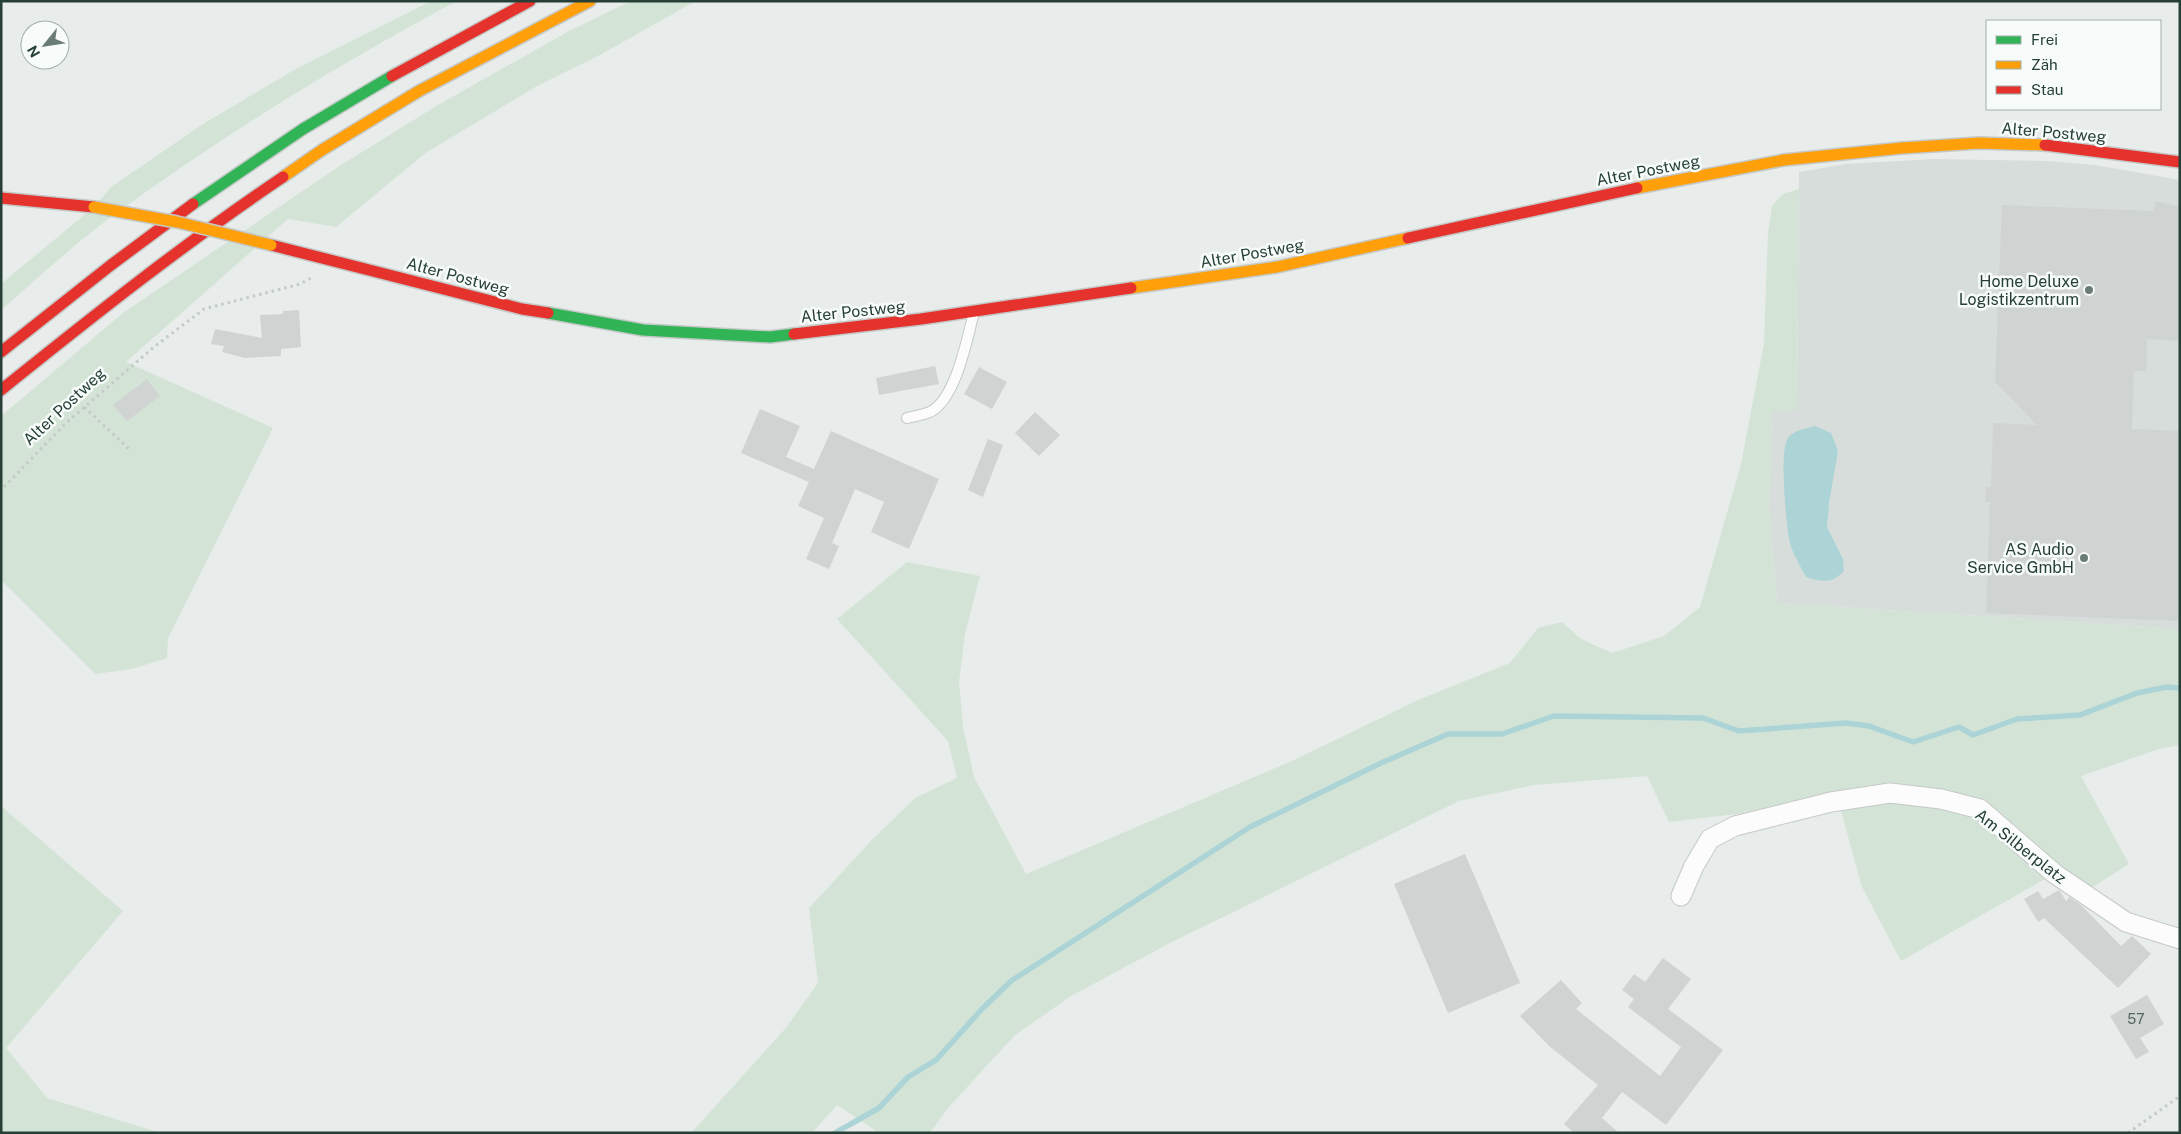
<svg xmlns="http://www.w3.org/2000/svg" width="2181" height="1134" font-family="'Public Sans',sans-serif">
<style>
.built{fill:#d7ddda}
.green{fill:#d3e4d7}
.water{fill:#acd4d7}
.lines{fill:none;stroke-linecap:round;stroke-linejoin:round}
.stream{stroke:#acd4d7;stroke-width:5.5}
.building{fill:#cfd4d2}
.lane-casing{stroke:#c5c9c7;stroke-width:12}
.street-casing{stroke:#c5c9c7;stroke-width:21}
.fast-casing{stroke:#c4c9c7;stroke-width:14}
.slow-casing{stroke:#c4c9c7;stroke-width:14}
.jam-casing{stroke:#c4c9c7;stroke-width:14}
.path{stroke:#c3cbc7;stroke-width:3;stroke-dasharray:2.5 4;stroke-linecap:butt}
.lane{stroke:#fcfcfc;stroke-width:10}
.street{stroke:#fcfcfc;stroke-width:19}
.fast{stroke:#30b455;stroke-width:11}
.slow{stroke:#ff9f0a;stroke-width:11}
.jam{stroke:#e5322d;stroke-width:11}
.slow-bridge-casing{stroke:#c4c9c7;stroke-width:14;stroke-linecap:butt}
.slow-bridge{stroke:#ff9f0a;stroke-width:11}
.poi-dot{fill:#6a7c76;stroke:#f7fbf9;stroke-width:2}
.labels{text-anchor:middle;stroke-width:5;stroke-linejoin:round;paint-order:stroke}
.number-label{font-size:14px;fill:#51665e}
.street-label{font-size:16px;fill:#264037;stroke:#f7fbf9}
.poi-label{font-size:16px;fill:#264037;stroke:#f7fbf9;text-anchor:end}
</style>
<rect width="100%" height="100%" fill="#e8ecea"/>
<!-- built -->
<polygon class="built" points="1934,159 2048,161 2095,165 2180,180 2180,629 1777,603 1769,507 1772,410 1797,410 1799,172 1846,164"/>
<!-- green -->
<g class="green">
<path d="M431 1H457C337 65 220 137 111 217 73 245 37 279 1 310V284L94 207 111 187 206 122 294 70Z"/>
<polygon points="631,1 696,1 596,57 537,86 427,152 336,227 288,219 126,362 273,428 168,638 167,658 132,669 95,674 1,580 1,416 123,313 341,165 438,105 569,31"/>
<polygon points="1799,189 1797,410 1772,411 1769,507 1777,603 2180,629 2180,745 2159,749 2081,776 2129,864 2088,890 2059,871 1901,961 1862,887 1836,793 1737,814 1669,822 1647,776 1534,785 1459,801 1170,943 1071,996 1014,1036 948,1108 930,1133 879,1133 837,1105 812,1133 691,1133 785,1029 818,983 809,908 871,841 915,798 957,778 948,741 837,619 907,562 980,576 965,634 959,682 963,727 974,777 1026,874 1292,761 1418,700 1510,663 1538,628 1562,622 1581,639 1612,653 1664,636 1700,607 1741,464 1764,343 1768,232 1772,206 1783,194"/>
<polygon points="1,806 123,911 6,1048 47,1098 161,1133 1,1133"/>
</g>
<!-- water -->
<path class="water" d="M1815 426 1831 433 1838 451 1829 503 1827 527 1843 559 1844 571C1832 584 1822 582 1806 577 1800 565 1791 552 1789 538 1786 522 1779 449 1788 438 1794 430 1805 429 1815 426Z"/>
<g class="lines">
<!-- stream -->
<polyline class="stream" points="835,1133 879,1108 908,1077 936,1060 982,1009 1011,981 1250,827 1381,763 1448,734 1502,734 1554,716 1703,718 1739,731 1846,723 1869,726 1913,742 1959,727 1973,735 2017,719 2080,715 2137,693 2167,687 2180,688"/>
</g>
<!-- building -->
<g class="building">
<polygon points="2156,201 2180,207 2180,341 2147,339 2146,371 2134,371 2132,429 2180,431 2180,621 1986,613 1990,502 1985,502 1986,487 1991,487 1993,423 2037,425 1995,382 2002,205 2153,211"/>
<polygon points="299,310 301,347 281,349 281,356 245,358 222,352 224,346 211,344 215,329 262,338 260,315 283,314 283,311"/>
<polygon points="935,366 939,384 879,395 876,378"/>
<polygon points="979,367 1007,382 992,409 964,394"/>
<polygon points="147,379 160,396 127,421 113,405"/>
<polygon points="760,409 800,426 786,457 814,469 831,431 939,479 909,549 871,532 884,502 855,489 832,543 839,546 829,569 806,559 824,518 798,506 809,482 741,453"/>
<polygon points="1035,412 1060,435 1039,456 1015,433"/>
<polygon points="988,439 1003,445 983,497 968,490"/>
<polygon points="1465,854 1520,983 1448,1013 1394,884"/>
<polygon points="2059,890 2066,901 2069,897 2081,905 2121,946 2132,936 2151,954 2118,988 2044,918 2038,922 2024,899 2038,891 2043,899"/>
<polygon points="1663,958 1691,979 1668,1009 1723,1050 1666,1125 1622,1092 1602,1118 1619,1133 1574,1133 1564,1124 1598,1085 1549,1046 1520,1016 1561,980 1582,1003 1576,1009 1660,1076 1681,1047 1628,1007 1634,999 1622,990 1634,974 1645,982"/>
<polygon points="2147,995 2164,1024 2140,1038 2149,1052 2136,1059 2110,1016"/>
</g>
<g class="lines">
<!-- lane casing -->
<g class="lane-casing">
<path id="lane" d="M907 418C914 416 923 415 930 412 956 399 967 339 974 312"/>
</g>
<!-- street casing -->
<g class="street-casing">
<polyline id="street" points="1681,896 1694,866 1710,839 1735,826 1831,802 1890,793 1941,799 1980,809 2055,874 2126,922 2180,939"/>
</g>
<!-- fast casing -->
<g class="fast-casing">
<g id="fast">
<polyline points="193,204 303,129 392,76"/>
<polyline points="548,313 643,330 770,337 794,334"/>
</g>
</g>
<!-- slow casing -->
<g class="slow-casing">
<g id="slow">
<polyline points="283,177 322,150 419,91 590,1"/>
<polyline points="1637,188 1784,160 1902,148 1979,143 2045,145"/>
<polyline points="1131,288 1277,267 1408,238"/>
</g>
</g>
<!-- jam casing -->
<g class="jam-casing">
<g id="jam">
<polyline points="392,76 530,1"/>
<polyline points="2045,145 2180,162"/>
<polyline points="1,198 94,207"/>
<polyline points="1408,238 1637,188"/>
<polyline points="271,245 522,309 548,313"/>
<polyline points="794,334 921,319 1131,288"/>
<polyline points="1,352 111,265 193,204"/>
<path d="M1 390C93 316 185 243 283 177"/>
</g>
</g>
<!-- path -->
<g class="path">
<polyline points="84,407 130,450"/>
<polyline points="4,487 65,424 154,347 204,309 300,284 311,278"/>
<polyline points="2128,1133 2180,1096"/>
</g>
<!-- lane -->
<use href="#lane" class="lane"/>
<!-- street -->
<use href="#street" class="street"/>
<!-- fast -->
<use href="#fast" class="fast"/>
<!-- slow -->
<use href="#slow" class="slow"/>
<!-- jam -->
<use href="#jam" class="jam"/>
<!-- slow-bridge casing -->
<g class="slow-bridge-casing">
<polyline id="slow-bridge" points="94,207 177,222 271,245"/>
</g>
<!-- slow-bridge -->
<use href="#slow-bridge" class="slow-bridge"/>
</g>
<!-- markers -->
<g class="poi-dot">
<circle cx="2089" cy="290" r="5"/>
<circle cx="2084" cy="558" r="5"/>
</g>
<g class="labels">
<!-- number labels -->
<g class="number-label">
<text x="2136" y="1024">57</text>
</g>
<!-- street labels -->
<g class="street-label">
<text transform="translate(2054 132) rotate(5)" y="6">Alter Postweg</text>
<text transform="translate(1648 170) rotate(-11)" y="6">Alter Postweg</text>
<text transform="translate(1252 253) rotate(-10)" y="6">Alter Postweg</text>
<text transform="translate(458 276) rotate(15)" y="6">Alter Postweg</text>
<text transform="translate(853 311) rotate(-6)" y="6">Alter Postweg</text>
<text transform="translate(64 406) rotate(-43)" y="6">Alter Postweg</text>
<text transform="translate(2021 846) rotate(38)" y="6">Am Silberplatz</text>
</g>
<!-- poi labels -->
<g class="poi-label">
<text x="2079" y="287">Home Deluxe<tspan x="2079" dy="18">Logistikzentrum</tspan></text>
<text x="2074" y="555">AS Audio<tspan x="2074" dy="18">Service GmbH</tspan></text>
</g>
</g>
<!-- border -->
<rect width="2181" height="1134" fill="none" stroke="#264037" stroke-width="5"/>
<!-- legend -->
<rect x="1986" y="20" width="175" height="90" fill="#f7fbf9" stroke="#a3b0ab"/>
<rect x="1996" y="36" width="25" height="8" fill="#30b455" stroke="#a3b0ab"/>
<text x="2031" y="45" font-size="15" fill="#264037">Frei</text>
<rect x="1996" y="61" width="25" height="8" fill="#ff9f0a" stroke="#a3b0ab"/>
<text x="2031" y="70" font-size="15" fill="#264037">Zäh</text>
<rect x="1996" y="86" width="25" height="8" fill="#e5322d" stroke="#a3b0ab"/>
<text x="2031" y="95" font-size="15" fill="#264037">Stau</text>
<!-- north arrow -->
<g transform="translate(45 45) rotate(240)"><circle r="24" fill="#f7fbf9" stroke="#a3b0ab"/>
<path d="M0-4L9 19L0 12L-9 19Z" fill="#6a7c76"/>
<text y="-8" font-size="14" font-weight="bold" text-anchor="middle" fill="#264037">N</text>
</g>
</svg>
